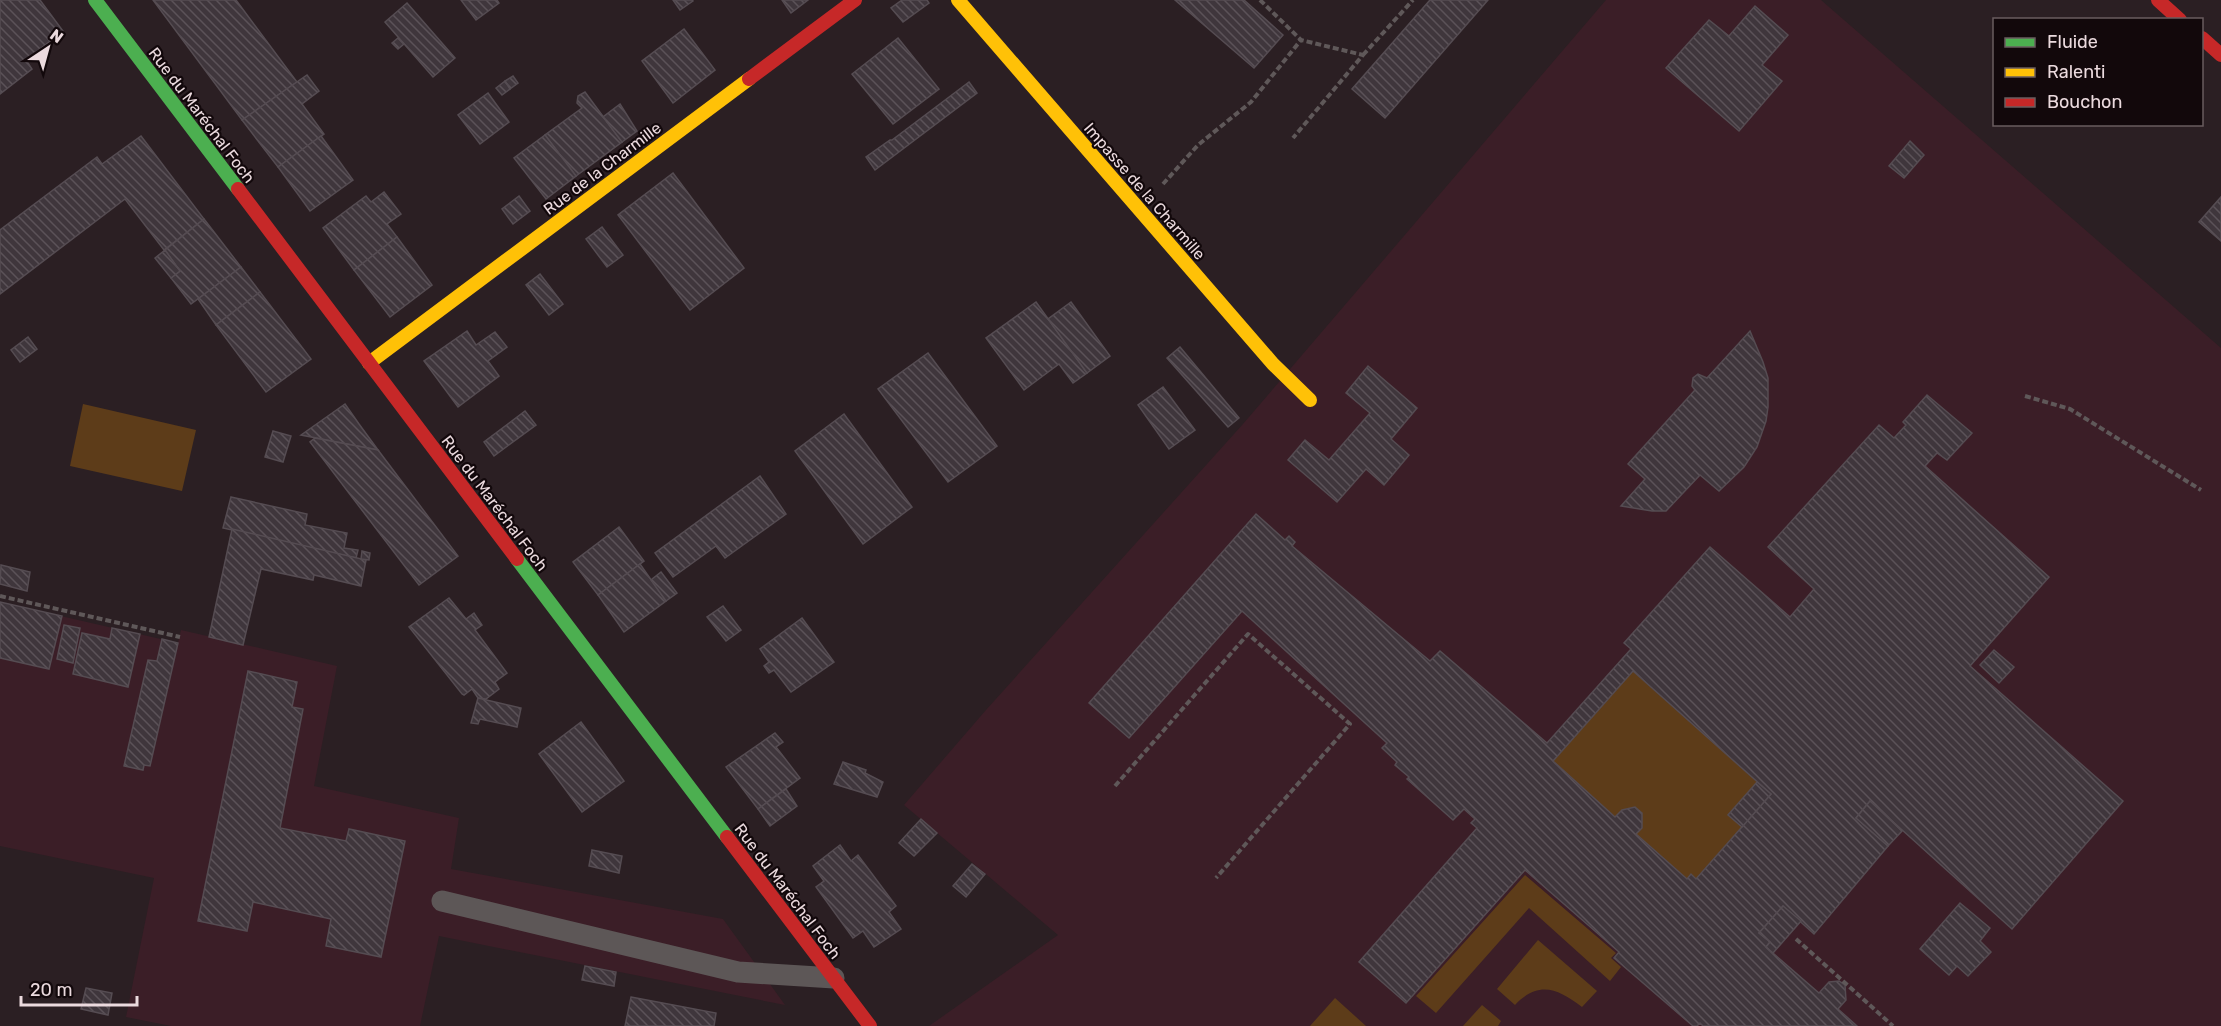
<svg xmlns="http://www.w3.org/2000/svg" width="2221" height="1026" font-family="Rubik,sans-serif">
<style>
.built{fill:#3b1e27}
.green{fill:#5d3c19}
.building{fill:url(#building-back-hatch);stroke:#554c52;stroke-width:1.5;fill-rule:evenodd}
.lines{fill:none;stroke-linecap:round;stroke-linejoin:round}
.path{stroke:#5f5859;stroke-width:4;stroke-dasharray:6 3;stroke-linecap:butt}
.lane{stroke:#5d5757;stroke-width:21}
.fast{stroke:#4caf50;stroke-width:14}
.slow{stroke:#ffc107;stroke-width:14}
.jam{stroke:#c62828;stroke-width:14}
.labels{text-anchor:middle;stroke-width:4.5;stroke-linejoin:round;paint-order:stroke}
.street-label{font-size:16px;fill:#ebdade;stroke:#12080b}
</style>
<defs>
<pattern id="building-back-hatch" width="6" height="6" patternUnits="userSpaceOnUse" patternTransform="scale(1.5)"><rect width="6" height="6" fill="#3f363c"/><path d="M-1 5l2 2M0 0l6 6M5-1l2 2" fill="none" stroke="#5b5258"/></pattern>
</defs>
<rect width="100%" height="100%" fill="#2b1f23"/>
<!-- built -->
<g class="built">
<polygon points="1606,0 1821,0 2221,348 2221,1026 929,1026 1058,935 904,805 986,710 1243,424"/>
<polygon points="0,602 178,643 181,630 337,666 314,786 459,818 451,869 723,919 785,1005 439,936 420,1026 171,1026 126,1017 154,878 0,846"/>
</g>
<!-- green -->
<g class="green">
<polygon points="83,404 196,430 182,491 70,466"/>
<polygon points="1633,671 1771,794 1696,879 1691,875 1687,879 1636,834 1642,827 1634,807 1622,810 1615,817 1553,761"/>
<polygon points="1525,875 1616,953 1611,958 1621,967 1610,981 1529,908 1436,1013 1416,996"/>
<path d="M1538 940 1597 991 1582 1007C1558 989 1539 980 1515 1005L1497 989Z"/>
<polygon points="1335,998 1366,1026 1310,1026"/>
<polygon points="1482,1005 1501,1021 1498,1026 1463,1026"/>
</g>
<!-- building -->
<g class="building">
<polygon points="0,0 40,0 63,31 26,60 32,69 0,94"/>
<polygon points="153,0 236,0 297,82 242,120"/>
<polygon points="461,0 497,0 499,3 476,20"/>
<polygon points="673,0 692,0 693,1 680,10"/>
<polygon points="782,0 808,0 791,13"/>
<polygon points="902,0 927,0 929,3 903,22 891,8"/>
<polygon points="1175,0 1244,0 1283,35 1254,68"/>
<polygon points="1430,0 1488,0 1385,118 1352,89"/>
<polygon points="407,3 455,58 433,77 385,22"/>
<polygon points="1755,6 1788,35 1762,65 1782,81 1739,131 1666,68 1709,20 1729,36"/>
<polygon points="684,29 715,70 673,103 642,61"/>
<polygon points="398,38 404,44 398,49 392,43"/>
<polygon points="898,38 939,89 893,124 852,74"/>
<polygon points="307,75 319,91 302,104 324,134 278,167 242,120"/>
<polygon points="513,76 518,83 510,89 505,81"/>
<polygon points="505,81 510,89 502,95 496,88"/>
<polygon points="969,82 977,93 875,170 866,157 890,140 892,140"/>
<polygon points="585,92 622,142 576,176 545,135 582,108 577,103 578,96"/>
<polygon points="488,93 509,122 480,144 458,115"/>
<polygon points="620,104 637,131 622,142 603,117"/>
<polygon points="545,135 576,176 546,199 514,158"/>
<polygon points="141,136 204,219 164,250 125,199 0,294 0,230 97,157 102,164"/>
<polygon points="321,136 353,180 310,211 278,167"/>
<polygon points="1910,141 1924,155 1904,178 1889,166"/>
<polygon points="673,173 744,268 690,310 618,215"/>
<polygon points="384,192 401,214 387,224 397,237 354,270 323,228 366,196 371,202"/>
<polygon points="519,196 530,211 513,224 502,209"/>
<polygon points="2221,197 2221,241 2199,222"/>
<polygon points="204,219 241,267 191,304 171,278 180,271 165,250"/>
<polygon points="602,227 623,255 607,267 586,239"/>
<polygon points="397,237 432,285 390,317 354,270"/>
<polygon points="165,250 180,271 171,278 155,258"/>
<polygon points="241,267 260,292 216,325 198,299"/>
<polygon points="540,274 563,304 549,315 526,285"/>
<polygon points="260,292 311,359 266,392 216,325"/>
<polygon points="1036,302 1087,373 1073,383 1059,364 1024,390 986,338"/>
<polygon points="1071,302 1110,356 1087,373 1048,319"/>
<polygon points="467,331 476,345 495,332 507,347 488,361 499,376 458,407 424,361"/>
<polygon points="1750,331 1763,362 1768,378 1768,407 1766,421 1757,447 1744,467 1719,491 1700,475 1666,511 1652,511 1621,506 1645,479 1628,464 1695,390 1692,386 1693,378 1698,374 1707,378"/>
<polygon points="28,337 37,349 20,362 11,350"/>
<polygon points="1180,347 1239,418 1228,427 1167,358"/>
<polygon points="928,353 997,446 948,482 878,389"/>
<polygon points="1368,366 1417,408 1391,439 1409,455 1384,485 1366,469 1337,502 1288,460 1305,440 1329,460 1370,413 1346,393"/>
<polygon points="1163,387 1195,430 1169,449 1138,405"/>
<path d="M1927 395 1972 433 1947 460 1937 453 1925 466 2049 577 1970 666 2123 801 2012 929 1870 801 1856 818 1888 846 1814 934 1783 906 1759 933 1770 942 1766 947 1819 993 1829 982 1839 981 1845 985 1846 1000 1838 1009 1857 1026H1703L1700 1023 1697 1026H1693L1614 958 1619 952 1525 870 1406 1003 1359 962 1477 828 1471 823 1475 819 1464 809 1453 820 1407 779 1409 777 1395 765 1397 762 1382 748 1387 743 1242 611 1129 738 1089 703 1256 514 1285 540 1289 536 1295 542 1292 546 1430 661 1440 651 1547 743 1631 649 1624 643 1710 547 1790 617 1814 589 1768 547 1879 425 1894 438 1906 425 1903 422ZM1633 671 1771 794 1696 879 1691 874 1687 879 1636 834 1642 828V813L1635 807 1622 810 1615 817 1553 761Z"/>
<polygon points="345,404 359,424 378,450 301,435"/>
<polygon points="525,411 536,425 494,456 484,442"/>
<polygon points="844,414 912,507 863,544 795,451"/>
<polygon points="273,431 291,436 283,462 265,457"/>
<polygon points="315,438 378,450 458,556 419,585 310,442"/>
<polygon points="760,476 786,514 725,558 716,546 673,577 655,553"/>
<polygon points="231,497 307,514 305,525 347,533 344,548 358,550 356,558 223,528"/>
<polygon points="619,527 644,561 598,595 573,562"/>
<polygon points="232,529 366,560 361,586 314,575 313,580 261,569 243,645 209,637"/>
<polygon points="362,551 370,553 369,560 361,559"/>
<polygon points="640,564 666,601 624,632 598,595"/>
<polygon points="1,565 30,572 27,591 0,584"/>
<polygon points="661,572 677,593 666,601 651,580"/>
<polygon points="449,598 466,619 474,613 482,625 475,630 507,673 495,682 499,689 486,699 478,698 472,689 464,695 462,694 409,627"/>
<polygon points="0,602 62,616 49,669 0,658"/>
<polygon points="723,606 741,630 726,641 707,617"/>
<polygon points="802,618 834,662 791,692 774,670 769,673 764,666 769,662 760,649"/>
<polygon points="64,625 80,628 73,663 57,659"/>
<polygon points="112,628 140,634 128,687 73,674 82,633 110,639"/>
<polygon points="162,639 178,643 150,766 144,765 143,770 124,766 148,660 157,661"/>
<polygon points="1994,650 2014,667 1999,683 1980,665"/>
<polygon points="248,671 297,682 292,707 303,709 280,828 346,841 349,829 405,841 381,957 326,946 331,919 253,902 247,931 198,921"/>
<polygon points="478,698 521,708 517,727 480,719 478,724 471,723"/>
<polygon points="581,722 624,781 582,812 539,754"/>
<polygon points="775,733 783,742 776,747 800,778 758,809 726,767"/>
<polygon points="843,762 866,770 865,773 883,782 877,797 834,784"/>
<polygon points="1757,782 1771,794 1742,827 1728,815"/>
<polygon points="786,789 797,806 770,826 758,809"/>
<polygon points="1870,801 1902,831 1888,846 1856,818"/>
<polygon points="921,819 937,833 914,856 899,843"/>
<polygon points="840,845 851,861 858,855 896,906 889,912 901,929 874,947 863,931 853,938 816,887 824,881 813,866"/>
<polygon points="592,850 622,856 619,873 589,866"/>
<polygon points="972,864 985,874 966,897 953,886"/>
<polygon points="1960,903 1990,928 1980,941 1991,952 1968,976 1957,966 1949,975 1920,949"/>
<polygon points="1783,906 1801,921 1773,953 1766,947 1770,942 1759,933"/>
<polygon points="585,966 616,972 614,986 582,980"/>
<polygon points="86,988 112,993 108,1015 81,1009"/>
<polygon points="631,997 716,1013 714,1026 625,1026"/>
</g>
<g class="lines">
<!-- path -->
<g class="path">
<polyline points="1260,0 1301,40 1363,55 1293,138"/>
<polyline points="1363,55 1413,0"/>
<polyline points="1163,184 1198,145 1251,102 1301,40"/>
<polyline points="2025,396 2070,409 2201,490"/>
<polyline points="0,596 180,637"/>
<polyline points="1115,786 1248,634 1350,724 1216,878"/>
<polyline points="1796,939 1893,1026"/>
</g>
<!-- lane -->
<polyline class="lane" points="442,901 738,972 834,978"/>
<!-- fast -->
<g class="fast">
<polyline points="95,0 238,189"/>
<polyline points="517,559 727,837"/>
</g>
<!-- slow -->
<g class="slow">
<polyline points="958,0 1273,364 1310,400"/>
<polyline points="369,363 749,79"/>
</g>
<!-- jam -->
<g class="jam">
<polyline points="2158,0 2180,20"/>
<polyline points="2202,38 2221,55"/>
<polyline points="749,79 855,0"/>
<polyline points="238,189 517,559"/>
<polyline points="727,837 870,1026"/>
</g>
</g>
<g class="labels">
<!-- street labels -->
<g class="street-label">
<text transform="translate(202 115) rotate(53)" y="6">Rue du Maréchal Foch</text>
<text transform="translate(602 168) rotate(-37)" y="6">Rue de la Charmille</text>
<text transform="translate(1145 191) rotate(49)" y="6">Impasse de la Charmille</text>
<text transform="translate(495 503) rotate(53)" y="6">Rue du Maréchal Foch</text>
<text transform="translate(788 891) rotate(53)" y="6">Rue du Maréchal Foch</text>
</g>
</g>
<!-- legend -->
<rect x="1993" y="18" width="210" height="108" fill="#12080b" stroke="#695c5f" stroke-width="1.5"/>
<rect x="2005" y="38" width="30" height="9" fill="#4caf50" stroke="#695c5f" stroke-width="1.5"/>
<text x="2047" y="48" font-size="18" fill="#ebdade">Fluide</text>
<rect x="2005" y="68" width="30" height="9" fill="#ffc107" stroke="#695c5f" stroke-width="1.5"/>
<text x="2047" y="78" font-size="18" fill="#ebdade">Ralenti</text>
<rect x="2005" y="98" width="30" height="9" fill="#c62828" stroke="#695c5f" stroke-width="1.5"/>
<text x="2047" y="108" font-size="18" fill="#ebdade">Bouchon</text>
<!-- north arrow -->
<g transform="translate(48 48) rotate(36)" stroke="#12080b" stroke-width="4.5" paint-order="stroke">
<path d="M0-4.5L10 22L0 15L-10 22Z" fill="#ebdade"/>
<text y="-9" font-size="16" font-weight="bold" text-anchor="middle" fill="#ebdade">N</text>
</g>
<!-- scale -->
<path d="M21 996v9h116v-9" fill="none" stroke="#ebdade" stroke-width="3"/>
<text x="30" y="996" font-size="18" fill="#ebdade" stroke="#12080b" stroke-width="4.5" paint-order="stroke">20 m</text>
</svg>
